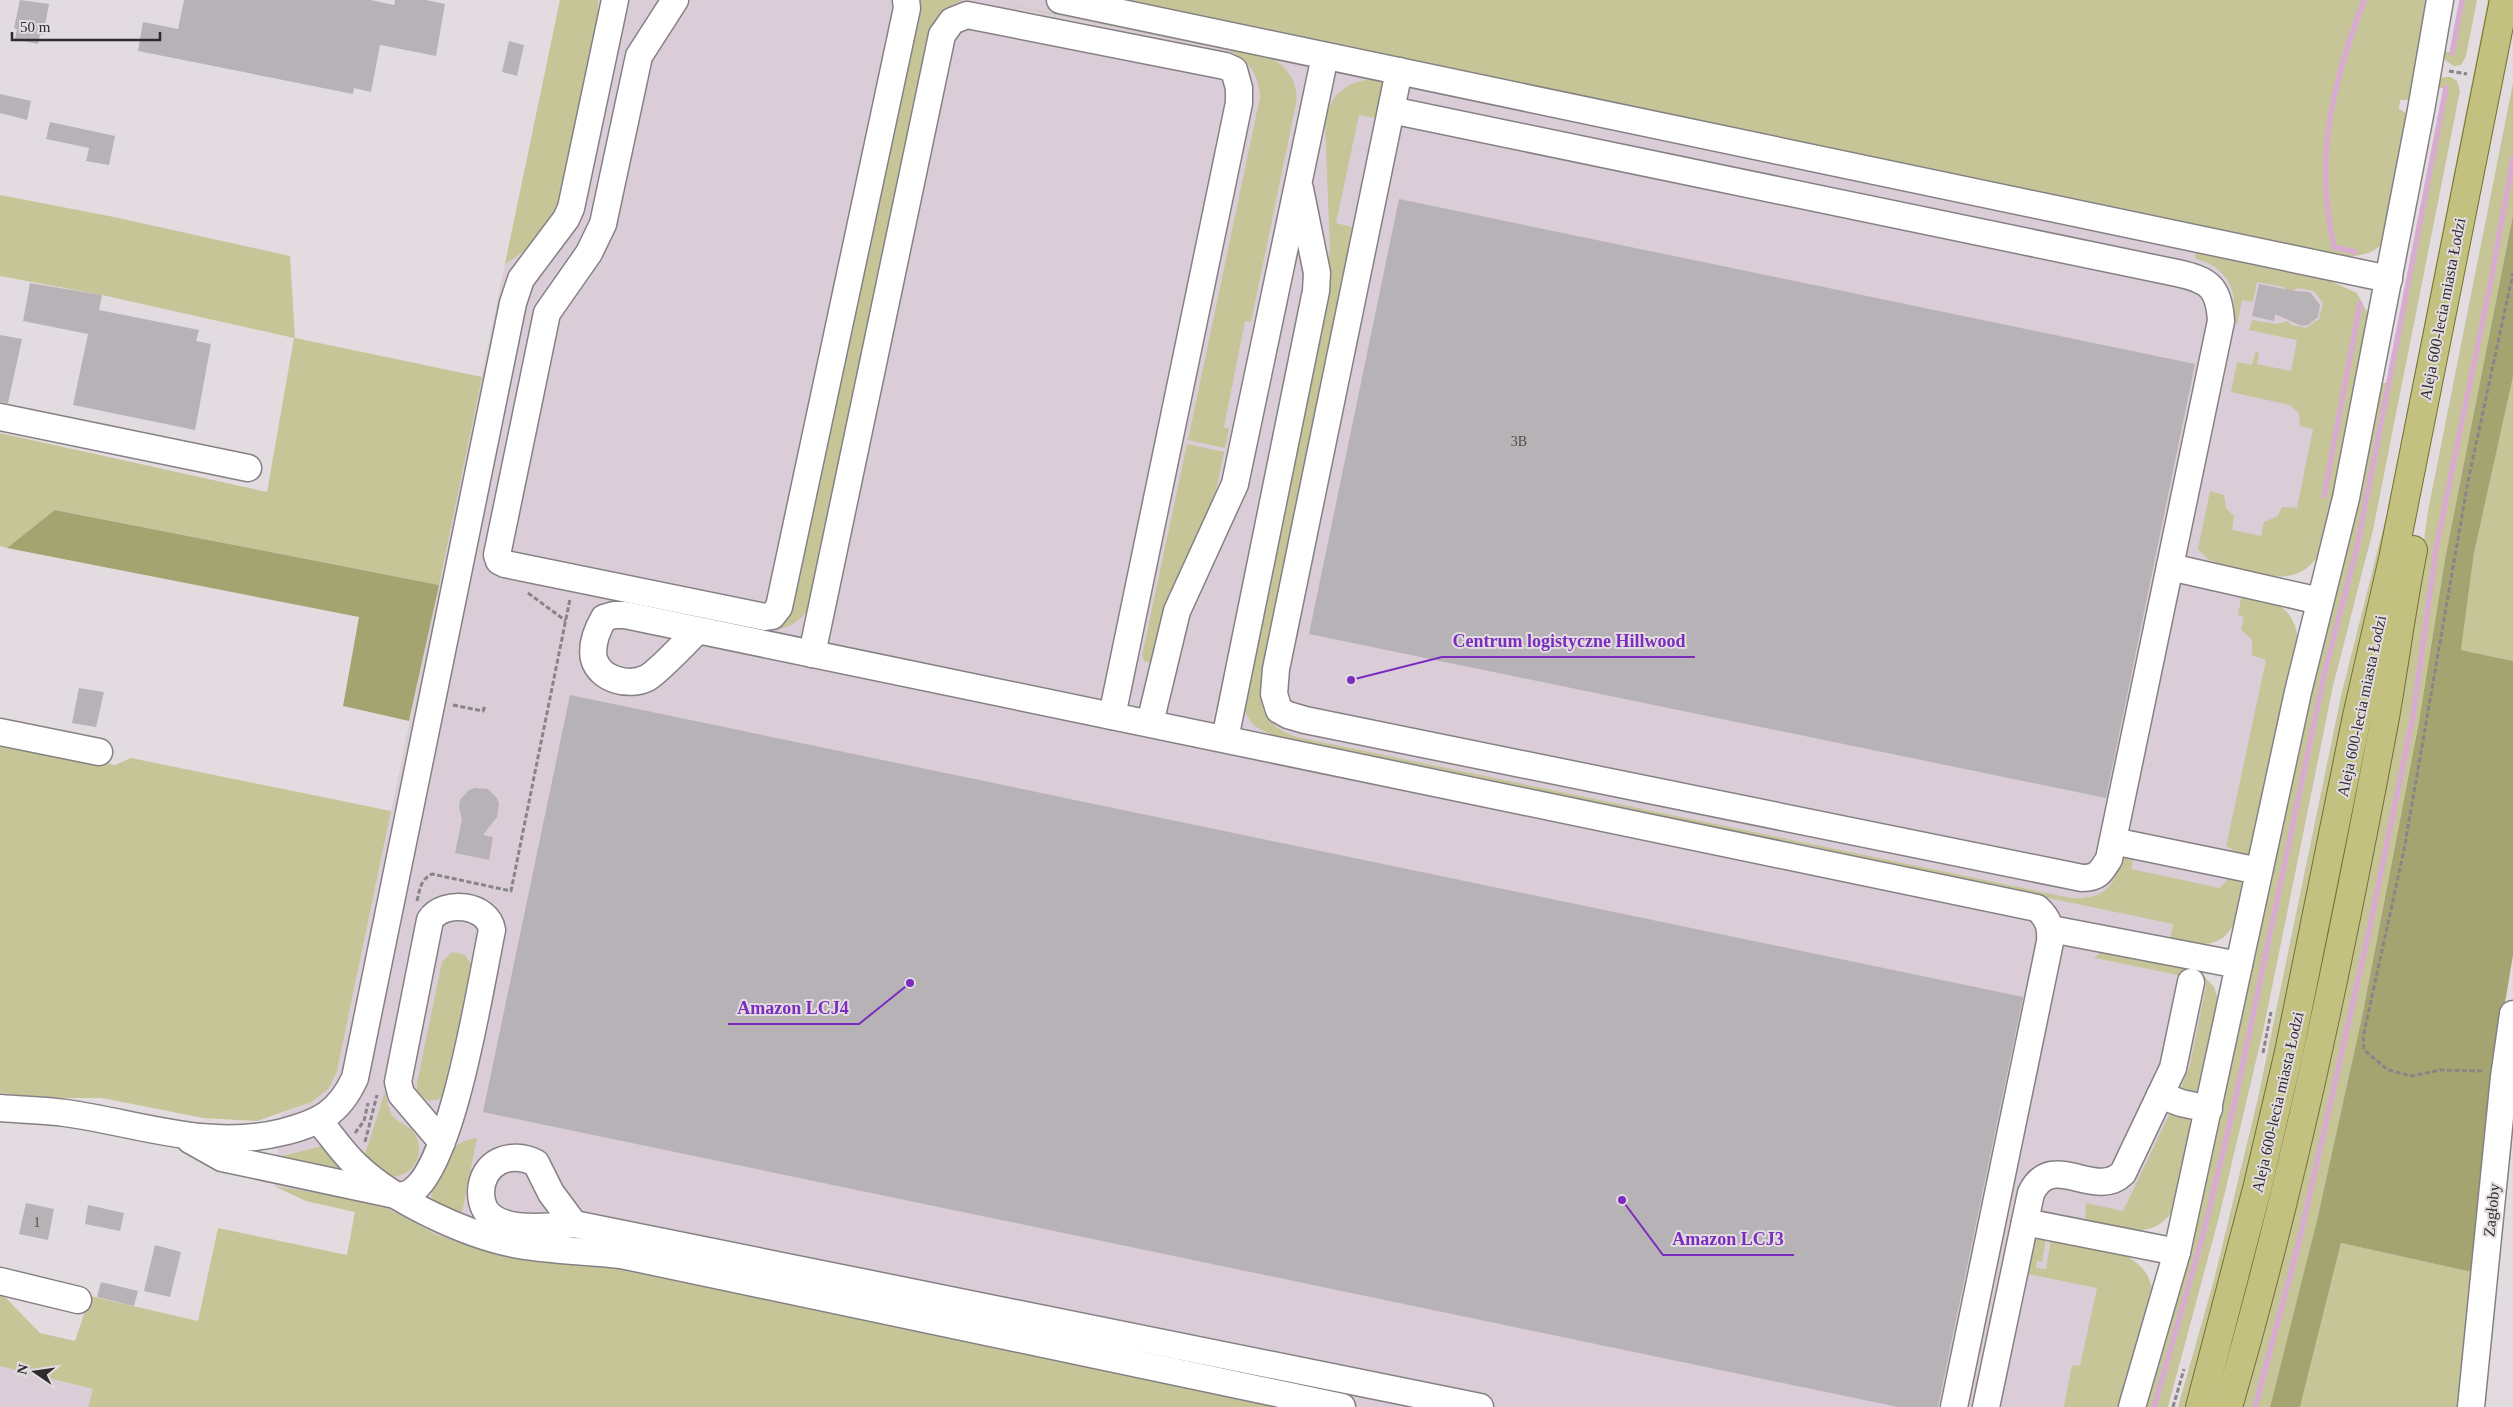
<svg xmlns="http://www.w3.org/2000/svg" width="2513" height="1407" font-family="'Times New Roman',serif">
<style>
.built{fill:#dacdd7}
.green{fill:#c5c597}
.forest{fill:#a4a470}
.lines{fill:none;stroke-linecap:round;stroke-linejoin:round}
.stream{stroke:#d8acd1;stroke-width:5.5}
.building{fill:#b7b2b6}
.minor-casing{stroke:#858084;stroke-width:29}
.major-casing{stroke:#74712c;stroke-width:30}
.path{stroke:#888487;stroke-width:3;stroke-dasharray:5 2.5;stroke-linecap:butt}
.minor{stroke:#fff;stroke-width:26}
.major{stroke:#c2c180;stroke-width:28}
.labels{text-anchor:middle;stroke-width:4;stroke-linejoin:round;paint-order:stroke}
.number-label{font-size:14px;fill:#504d4f}
.street-label{font-size:16px;fill:#2d2b2d;stroke:#e2dce1}
.leader{fill:none;stroke:#7b2cbf;stroke-width:2}
.callout-dot{fill:#7b2cbf;stroke:#e2dce1;stroke-width:2}
.callout-label{font-size:18px;text-anchor:middle;font-weight:bold;fill:#7b2cbf;stroke:#e2dce1;stroke-width:4;stroke-linejoin:round;paint-order:stroke}
</style>
<rect width="100%" height="100%" fill="#e2dce1"/>
<!-- built -->
<g class="built">
<polygon points="560,0 1164,0 2316,238 2306,283 2351,295 2324,528 2239,568 2234,591 2243,594 2276,621 2235,878 2173,924 2165,963 2205,978 2212,987 2215,1001 2127,1227 2084,1217 2077,1247 2116,1254 2115,1407 1146,1407 347,1255 355,1212 306,1201 274,1186 281,1114 312,1102 329,1088 337,1071"/>
<polygon points="0,1366 93,1389 88,1407 0,1407"/>
</g>
<!-- green -->
<g class="green">
<path d="M560 0H598L599 29 562 199C549 229 533 247 505 264Z"/>
<path d="M913 0H963L946 8 931 28 810 607C799 623 785 631 766 630L592 595 764 627Z"/>
<path d="M984 0 1266 56C1287 64 1299 82 1296 104L1251 322 1245 321 1224 427 1229 429 1225 448 1188 440 1260 97C1259 73 1247 58 1226 50Z"/>
<path d="M1102 0H2430L2411 100H2400L2399 109 2409 115 2383 242C2375 254 2357 257 2343 256Z"/>
<polygon points="2463,0 2477,0 2466,56 2461,65 2454,66 2446,61 2443,51 2454,53"/>
<polygon points="2488,0 2494,0 2370,609 2343,716 2273,1061 2221,1277 2185,1407 2178,1407 2214,1280 2258,1098 2341,696 2387,513"/>
<polygon points="2443,77 2451,77 2457,81 2460,91 2373,530 2333,686 2264,1027 2220,1213 2168,1407 2142,1407 2378,382 2391,384 2447,89 2435,87"/>
<path d="M1374 79 1384 85 1376 118 1359 115 1336 223 1355 228 1262 679C1257 713 1269 730 1302 738L2071 898C2090 899 2109 895 2116 874 2119 868 2119 861 2122 855L2134 856 2131 869 2220 888 2230 876 2239 878 2245 889C2232 940 2224 951 2170 940L2173 924 1273 736 1253 725 1241 705 1330 250 1325 123C1330 95 1345 81 1374 79Z"/>
<polygon points="2513,83 2513,215 2445,559 2419,720 2362,1017 2317,1220 2270,1407 2243,1407 2302,1187 2338,1029 2402,700 2428,511"/>
<polygon points="0,195 114,217 290,256 295,338 482,377 439,585 56,510 7,548 0,546 0,433 267,492 294,338 102,295 0,276"/>
<path d="M2196 251 2330 281 2357 293 2369 316 2324 545C2301 595 2259 573 2217 563L2209 560 2198 549 2210 491 2224 495 2226 508 2234 516 2232 530 2261 536 2264 522 2278 516 2282 507 2297 508 2313 429 2300 426 2299 413 2290 405 2231 392 2237 362 2252 365 2256 351 2259 353 2257 364 2291 371 2297 340 2249 330 2252 320 2277 324 2288 321 2291 325 2306 328 2319 319 2323 303 2314 291 2298 288 2288 294 2284 287 2257 282 2253 302 2242 300 2237 325C2233 320 2234 313 2234 306 2235 288 2226 273 2210 264 2205 261 2200 261 2195 258Z"/>
<polygon points="2513,377 2513,661 2461,650 2474,553"/>
<polygon points="1187,444 1224,452 1215,495 1164,610 1152,662 1145,662 1142,656"/>
<path d="M2242 593C2274 599 2296 607 2298 643L2250 855 2244 857 2232 853 2231 848 2226 847 2266 660 2252 655V640L2241 629 2244 617 2238 615Z"/>
<polygon points="0,742 115,765 131,758 391,811 337,1071 329,1088 312,1102 257,1121 203,1118 102,1098 39,1098 0,1093"/>
<polygon points="2103,949 2198,970 2214,987 2218,999 2202,1090 2194,1094 2180,1090 2190,1065 2207,981 2095,958"/>
<polygon points="452,952 465,955 472,966 443,1094 440,1099 428,1101 417,1092 417,1083 442,962"/>
<path d="M385 1092C387 1100 388 1108 392 1115 397 1122 405 1124 411 1129 425 1143 420 1169 401 1175 395 1177 388 1175 381 1174L364 1157Z"/>
<path d="M2175 1112 2186 1115 2194 1126 2176 1206C2153 1245 2120 1227 2085 1219L2086 1203 2123 1211 2170 1113Z"/>
<path d="M477 1138 462 1213 456 1216C445 1213 437 1209 432 1198 428 1189 446 1156 453 1149 460 1142 468 1139 477 1138Z"/>
<polygon points="322,1146 327,1148 361,1180 266,1160"/>
<polygon points="274,1186 323,1194 329,1193 387,1208 437,1235 505,1257 613,1268 1283,1407 88,1407 93,1389 0,1366 0,1292 40,1333 75,1341 90,1296 198,1321 218,1228 347,1255 355,1212 306,1201"/>
<path d="M2032 1237 2046 1238 2042 1262 2037 1261 2036 1268 2046 1269 2051 1239C2091 1247 2149 1245 2153 1296L2121 1407H2064L2072 1365 2080 1366 2097 1288 2023 1273Z"/>
<polygon points="2341,1243 2476,1273 2461,1407 2300,1407"/>
</g>
<!-- forest -->
<g class="forest">
<polygon points="2513,215 2513,377 2474,553 2461,650 2513,661 2513,955 2500,1033 2476,1273 2341,1243 2300,1407 2270,1407 2317,1220 2362,1017 2419,721 2445,559"/>
<polygon points="55,510 439,585 409,721 343,706 359,617 7,548"/>
</g>
<g class="lines">
<!-- stream -->
<g class="stream">
<polyline points="2452,53 2462,0"/>
<path d="M2355 252 2334 247C2314 158 2332 84 2364 0"/>
<polyline points="2324,496 2360,304"/>
<polyline points="2154,1407 2203,1235 2235,1101 2324,675 2357,547 2446,88"/>
<polyline points="2255,1407 2299,1242 2369,931 2413,716 2436,549 2492,275 2513,158"/>
</g>
</g>
<!-- building -->
<g class="building">
<polygon points="20,0 49,4 43,35 40,34 38,44 15,39 17,29 14,28"/>
<polygon points="184,0 371,0 394,5 395,0 426,0 445,4 436,56 380,45 371,92 354,88 353,94 138,51 143,22 178,29"/>
<polygon points="509,41 524,45 517,76 502,72"/>
<polygon points="0,94 31,101 27,120 0,113"/>
<polygon points="50,122 115,136 109,165 86,161 89,148 46,139"/>
<polygon points="1399,199 2195,364 2106,798 1309,634"/>
<polygon points="30,283 102,295 99,310 199,330 196,341 211,344 195,430 73,405 88,334 23,321"/>
<polygon points="2259,284 2295,291 2310,292 2320,305 2318,317 2308,325 2302,326 2275,314 2274,321 2252,316"/>
<polygon points="0,335 22,339 8,403 0,402"/>
<polygon points="79,688 104,692 96,727 72,723"/>
<polygon points="570,695 2023,997 1938,1407 1898,1407 483,1112"/>
<polygon points="475,788 488,789 497,798 499,804 497,817 483,835 493,837 489,860 455,853 462,819 459,807 460,800 469,790"/>
<polygon points="26,1203 54,1209 48,1240 19,1234"/>
<polygon points="88,1205 124,1213 120,1231 85,1224"/>
<polygon points="155,1245 181,1252 170,1297 144,1291"/>
<polygon points="101,1282 138,1291 134,1306 97,1297"/>
</g>
<g class="lines">
<!-- minor casing -->
<g class="minor-casing">
<g id="minor">
<polyline points="675,0 639,56 603,224 589,253 547,313 497,555 499,561 505,564 765,617 772,616 779,607 907,8 906,0"/>
<polyline points="1060,0 2389,279"/>
<path d="M1391 110 2177 273C2209 280 2219 287 2221 321L2109 859C2101 872 2098 878 2082 878L1305 720 1288 715 1279 710 1274 694 1276 669 1399 71"/>
<polyline points="0,417 248,468"/>
<polyline points="2170,567 2320,601"/>
<path d="M698 630C687 641 658 672 647 678 629 687 600 680 594 659 591 645 597 630 604 618L614 615H625L2037 908C2049 919 2051 927 2050 942L1954 1407"/>
<polyline points="812,654 942,35 952,21 967,15 1225,66 1234,70 1239,88 1239,103 1112,716"/>
<polyline points="1150,723 1177,611 1235,484 1325,56"/>
<polyline points="0,732 99,752"/>
<polyline points="1225,739 1316,291 1317,273 1300,189"/>
<polyline points="2113,841 2259,871"/>
<polyline points="2051,929 2239,965"/>
<polyline points="2160,1095 2181,1103 2209,1109"/>
<path d="M0 1108C21 1110 43 1110 65 1113 138 1123 208 1151 283 1132 319 1123 339 1113 355 1078L513 303 521 279 566 219 571 208 615 0"/>
<path d="M319 1121C331 1135 342 1152 356 1165 393 1201 468 1236 519 1245 553 1251 587 1251 621 1255L1342 1407"/>
<path d="M190 1140 222 1158 400 1196C403 1195 408 1194 411 1192 453 1166 481 982 492 930 488 904 444 899 430 920L398 1082 401 1094 442 1142"/>
<polyline points="2025,1222 2177,1252"/>
<path d="M574 1224 551 1193 536 1163C510 1150 482 1162 481 1192 481 1198 483 1206 486 1211 502 1233 551 1227 574 1224L1480 1407"/>
<polyline points="0,1281 78,1300"/>
<path d="M1986 1407 2031 1193C2052 1149 2095 1201 2123 1173L2173 1068 2191 982"/>
<polyline points="2132,1407 2177,1252 2298,692 2346,498 2421,110 2440,0"/>
<polyline points="2471,1407 2504,1077 2513,1014"/>
</g>
</g>
<!-- major casing -->
<g class="major-casing">
<g id="major">
<polyline points="2200,1407 2258,1185 2289,1052 2357,716 2393,559 2504,0"/>
<path d="M2228 1407C2293 1184 2340 956 2383 728 2394 669 2401 609 2413 550"/>
</g>
</g>
<!-- path -->
<g class="path">
<polyline points="2449,71 2467,74"/>
<polyline points="528,593 566,621"/>
<polyline points="453,705 483,711 485,706"/>
<path d="M417 901C420 889 420 880 432 874L511 891 570 599"/>
<polyline points="2263,1053 2271,1012"/>
<polyline points="2482,1071 2440,1070 2412,1076 2388,1070 2364,1050 2363,1037 2404,850 2468,481 2513,273"/>
<polyline points="355,1133 364,1121 368,1103"/>
<polyline points="365,1142 377,1095"/>
<polyline points="2173,1407 2184,1369"/>
</g>
<!-- minor -->
<use href="#minor" class="minor"/>
<!-- major -->
<use href="#major" class="major"/>
</g>
<g class="labels">
<!-- number labels -->
<g class="number-label">
<text x="1519" y="446">3B</text>
<text x="37" y="1227">1</text>
</g>
<!-- street labels -->
<g class="street-label">
<text transform="translate(2442 309) rotate(-79)" y="6">Aleja 600-lecia miasta Łodzi</text>
<text transform="translate(2361 706) rotate(-78)" y="6">Aleja 600-lecia miasta Łodzi</text>
<text transform="translate(2277 1102) rotate(-77)" y="6">Aleja 600-lecia miasta Łodzi</text>
<text transform="translate(2491 1210) rotate(-84)" y="6">Zagłoby</text>
</g>
</g>
<!-- callouts -->
<path class="leader" d="M1351 680L1442 657H1695M910 983L859 1024H728M1622 1200L1663 1255H1794"/>
<g class="callout-dot">
<circle cx="1351" cy="680" r="5"/>
<circle cx="910" cy="983" r="5"/>
<circle cx="1622" cy="1200" r="5"/>
</g>
<g class="callout-label">
<text x="1569" y="647">Centrum logistyczne Hillwood</text>
<text x="793" y="1014">Amazon LCJ4</text>
<text x="1728" y="1245">Amazon LCJ3</text>
</g>
<!-- north arrow -->
<g transform="translate(35 1372) rotate(283)" stroke="#e2dce1" stroke-width="4" paint-order="stroke">
<path d="M0-4L9 19L0 12L-9 19Z" fill="#2d2b2d"/>
<text y="-8" font-size="14" font-weight="bold" text-anchor="middle" fill="#2d2b2d">N</text>
</g>
<!-- scale -->
<path d="M12 32v8h148v-8" fill="none" stroke="#2d2b2d" stroke-width="2.5"/>
<text x="20" y="32" font-size="15" fill="#2d2b2d" stroke="#e2dce1" stroke-width="4" paint-order="stroke">50 m</text>
</svg>
